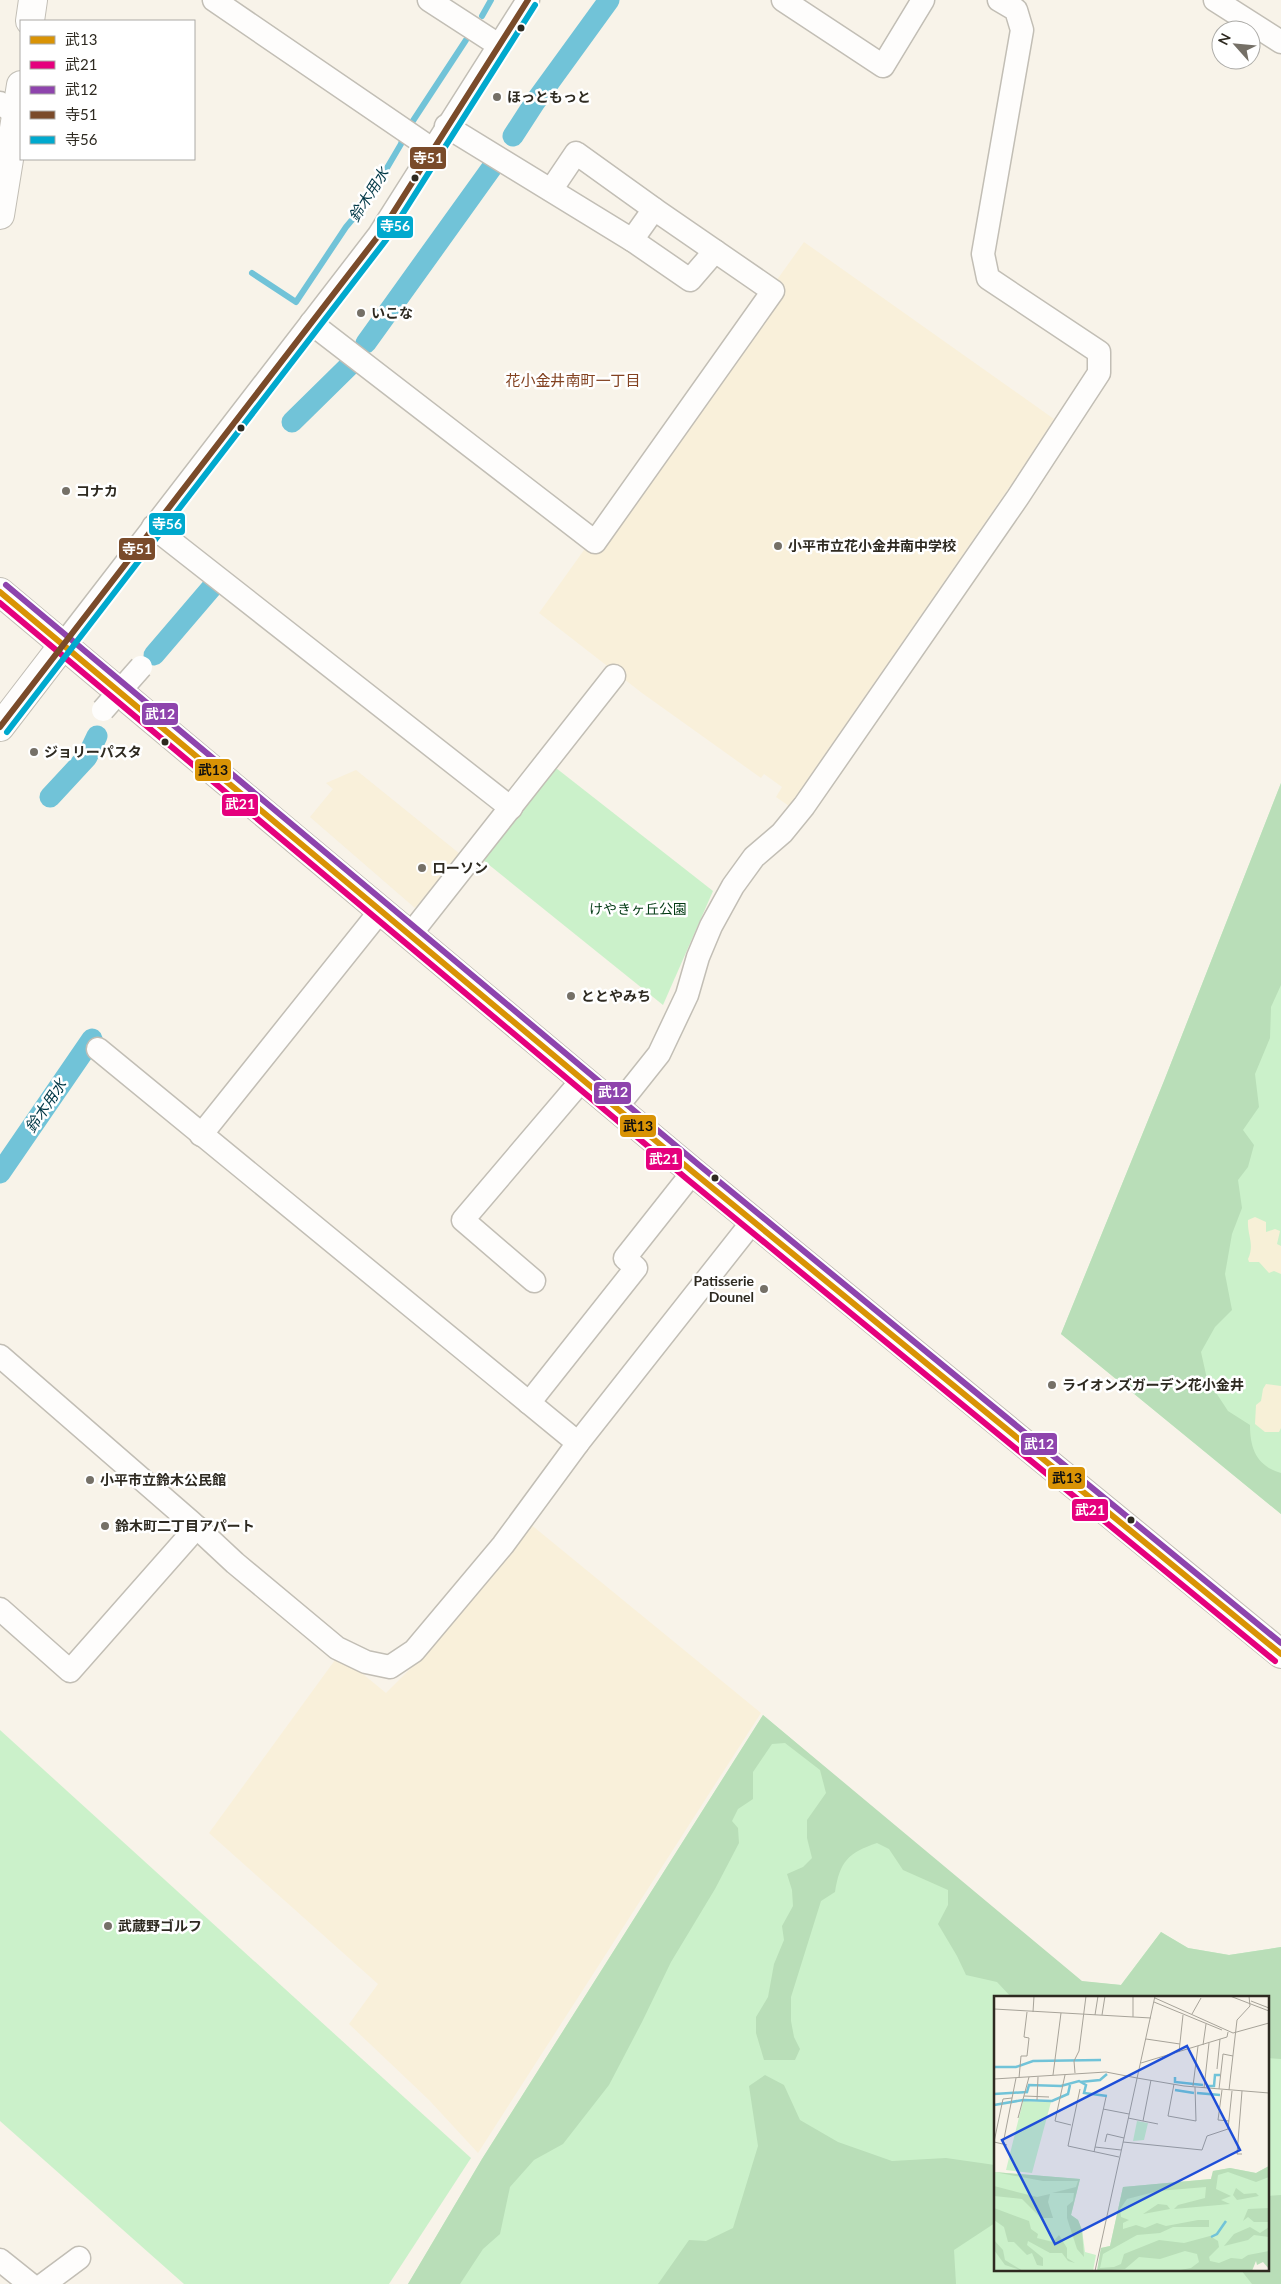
<svg xmlns="http://www.w3.org/2000/svg" width="1281" height="2284" font-family="Lato,'Noto Sans JP',sans-serif">
<style>
.built{fill:#f9f0da}
.green{fill:#cbf1ca;fill-rule:evenodd}
.forest{fill:#b9deb8}
.sand{fill:#f7f0d7}
.lines{fill:none;stroke-linecap:round;stroke-linejoin:round}
.stream{stroke:#71c3d8;stroke-width:6}
.canal{stroke:#71c3d8;stroke-width:21}
.minor-casing{stroke:#c2beb5;stroke-width:25}
.major-casing{stroke:#c2beb5;stroke-width:30}
.minor{stroke:#fefdfc;stroke-width:22}
.major{stroke:#fefdfc;stroke-width:28}
.minor-bridge-casing{stroke:#c2beb5;stroke-width:25;stroke-linecap:butt}
.minor-bridge{stroke:#fefdfc;stroke-width:22}
.bus-1-casing{stroke:#fff;stroke-width:10}
.bus-2-casing{stroke:#fff;stroke-width:10}
.bus-3-casing{stroke:#fff;stroke-width:10}
.bus-4-casing{stroke:#fff;stroke-width:10}
.bus-5-casing{stroke:#fff;stroke-width:10}
.bus-1{stroke:#d99305;stroke-width:6}
.bus-2{stroke:#e5007d;stroke-width:6}
.bus-3{stroke:#8e44ad;stroke-width:6}
.bus-4{stroke:#7a4b2a;stroke-width:6}
.bus-5{stroke:#00a9ce;stroke-width:6}
.bus-dot{fill:#2e2a21;stroke:#fff;stroke-width:2}
.poi-dot{fill:#757067;stroke:#fff;stroke-width:2}
.labels{text-anchor:middle;stroke-width:5;stroke-linejoin:round;paint-order:stroke}
.poi-label{font-size:14px;font-weight:bold;fill:#2e2a21;stroke:#fff;text-anchor:start}
.park-label{font-size:14px;fill:#023a13;stroke:#fff}
.water-label{font-size:15px;font-style:italic;fill:#003745;stroke:#fff}
.neighbourhood-label{font-size:15px;fill:#834221;stroke:#fff}
.inset-river{fill:none;stroke:#71c3d8;stroke-width:2.5}
.inset-road{fill:none;stroke:#a7a399;stroke-width:1}
.view{fill:#1d4ed8;fill-opacity:0.15;stroke:#1d4ed8;stroke-width:2.5}
.inset-edge{fill:none;stroke:#2e2a21;stroke-width:2.5}
.line-badge{stroke:#fff;stroke-width:2}
.badge-label{font-size:14px;text-anchor:middle;font-weight:bold;fill:#fff}
.pale-badge-label{font-size:14px;text-anchor:middle;font-weight:bold;fill:#111}
</style>
<rect width="100%" height="100%" fill="#f8f3e9"/>
<!-- built -->
<g class="built">
<polygon points="804,242 1054,419 1015,479 789,806 776,797 782,787 764,774 761,778 642,693 539,613"/>
<polygon points="356,770 460,854 415,908 310,817 333,789 326,783"/>
<polygon points="529,1523 761,1713 478,2153 429,2100 349,2024 378,1984 209,1833 335,1660 358,1670 386,1693 425,1654"/>
</g>
<!-- green -->
<g class="green">
<polygon points="556,768 713,891 663,1005 483,860"/>
<polygon points="1281,783 1281,1514 1061,1334 1164,1081"/>
<path d="M763 1715 1078 1981 1121 1985 1161 1932 1188 1948 1229 1955 1281 1947V2284H408L482 2159ZM995 1998H1267V2270H995Z"/>
<polygon points="0,1730 471,2158 389,2284 184,2284 0,2121"/>
</g>
<!-- forest -->
<g class="forest">
<path d="M1281 783V985L1271 1007 1270 1038 1255 1074 1259 1107 1243 1130 1254 1145 1248 1167 1238 1180 1242 1208 1232 1234 1225 1274 1232 1310 1215 1327 1201 1352 1207 1379 1228 1411 1250 1425C1250 1449 1257 1466 1281 1473V1514L1061 1334 1164 1081Z"/>
<path d="M763 1715 1082 1981 1121 1985 1161 1932 1188 1948 1229 1955 1281 1947V2059L1267 2058V1998H1012L997 1982 966 1975 957 1956 938 1924 948 1905V1890L903 1870 889 1849 877 1843C848 1853 840 1861 835 1892L821 1901 791 1997V2021L794 2037 800 2049 795 2060H764L756 2033V2017L768 1997 774 1964 784 1940 782 1926 793 1906 792 1890 787 1874 803 1867 812 1858 807 1838V1820L826 1793 820 1770 785 1743 772 1744 753 1772V1799L738 1809 732 1821 738 1828 739 1843 715 1889 671 1962 642 2022 609 2085 563 2144 534 2160 510 2187 500 2234 483 2249 460 2284H408L482 2159Z"/>
<polygon points="765,2075 784,2085 800,2120 838,2142 892,2161 946,2158 995,2165 995,2223 954,2250 956,2284 658,2284 689,2240 706,2241 733,2228 758,2146 749,2086"/>
<polygon points="1281,2195 1281,2284 1252,2284 1241,2270 1267,2270 1267,2196"/>
</g>
<!-- sand -->
<g class="sand">
<path d="M1255 1217 1266 1222V1232L1275 1229 1280 1231 1277 1244 1281 1246V1274L1274 1271 1269 1273 1259 1262H1249L1248 1259C1255 1244 1247 1235 1248 1220Z"/>
<polygon points="1266,1384 1281,1386 1281,1428 1279,1432 1265,1432 1255,1424 1256,1405 1261,1401 1263,1389"/>
</g>
<g class="lines">
<!-- stream -->
<g class="stream">
<polyline points="482,16 491,0"/>
<polyline points="252,273 296,302 346,227 367,202 401,144 403,136 466,40"/>
</g>
<!-- canal -->
<g class="canal">
<polyline points="513,136 535,102 609,0"/>
<polyline points="366,343 493,166"/>
<polyline points="292,422 350,365"/>
<polyline points="154,655 213,586"/>
<polyline points="50,797 87,757 97,736"/>
<polyline points="0,1173 92,1039"/>
</g>
<!-- minor casing -->
<g class="minor-casing">
<g id="minor">
<polyline points="214,0 432,149"/>
<polyline points="429,0 500,46"/>
<polyline points="783,0 883,66 923,0"/>
<polyline points="1215,0 1281,42"/>
<polyline points="0,103 17,115"/>
<polyline points="551,190 576,153 654,209"/>
<polyline points="632,240 690,280 715,251"/>
<polyline points="311,323 595,542 773,291 654,209 632,240 446,126"/>
<polyline points="153,527 511,808"/>
<polyline points="63,645 379,235 528,0"/>
<polyline points="410,935 614,676"/>
<polyline points="98,1049 578,1443"/>
<polyline points="616,1108 659,1054 687,995 698,957 711,926 733,886 754,857 782,833 804,806 1018,497 1099,373 1099,352 988,278 983,254 1022,30 1016,10 999,0"/>
<polyline points="201,1135 381,910"/>
<polyline points="534,1281 463,1220 582,1080"/>
<polyline points="0,1356 191,1522 235,1563 337,1648 366,1662 390,1667 414,1651 503,1545 578,1443 753,1221"/>
<polyline points="529,1403 636,1268 625,1258 693,1172"/>
<polyline points="0,1609 70,1671 197,1527"/>
<polyline points="0,2260 30,2284"/>
<polyline points="44,2284 79,2258"/>
</g>
</g>
<!-- major casing -->
<g class="major-casing">
<g id="major">
<polyline points="30,21 33,0"/>
<polyline points="0,215 21,85"/>
<polyline points="0,592 693,1172 1281,1654"/>
<polyline points="0,727 63,645"/>
</g>
</g>
<!-- minor -->
<use href="#minor" class="minor"/>
<!-- major -->
<use href="#major" class="major"/>
<!-- minor-bridge casing -->
<g class="minor-bridge-casing">
<polyline id="minor-bridge" points="103,710 141,667"/>
</g>
<!-- minor-bridge -->
<use href="#minor-bridge" class="minor-bridge"/>
<!-- bus-1 casing -->
<g class="bus-1-casing">
<polyline id="bus-1" points="0,592 693,1172 1281,1654"/>
</g>
<!-- bus-2 casing -->
<g class="bus-2-casing">
<polyline id="bus-2" points="0,603 687,1179 1275,1661"/>
</g>
<!-- bus-3 casing -->
<g class="bus-3-casing">
<polyline id="bus-3" points="6,585 699,1165 1281,1643"/>
</g>
<!-- bus-4 casing -->
<g class="bus-4-casing">
<polyline id="bus-4" points="0,727 379,235 528,0"/>
</g>
<!-- bus-5 casing -->
<g class="bus-5-casing">
<polyline id="bus-5" points="7,732 386,240 535,5"/>
</g>
<!-- bus-1 -->
<use href="#bus-1" class="bus-1"/>
<!-- bus-2 -->
<use href="#bus-2" class="bus-2"/>
<!-- bus-3 -->
<use href="#bus-3" class="bus-3"/>
<!-- bus-4 -->
<use href="#bus-4" class="bus-4"/>
<!-- bus-5 -->
<use href="#bus-5" class="bus-5"/>
</g>
<!-- markers -->
<g class="bus-dot">
<circle cx="521" cy="28" r="4.5"/>
<circle cx="415" cy="178" r="4.5"/>
<circle cx="241" cy="428" r="4.5"/>
<circle cx="165" cy="742" r="4.5"/>
<circle cx="715" cy="1178" r="4.5"/>
<circle cx="1131" cy="1520" r="4.5"/>
</g>
<g class="poi-dot">
<circle cx="497" cy="97" r="5"/>
<circle cx="361" cy="313" r="5"/>
<circle cx="66" cy="491" r="5"/>
<circle cx="778" cy="546" r="5"/>
<circle cx="34" cy="752" r="5"/>
<circle cx="422" cy="868" r="5"/>
<circle cx="571" cy="996" r="5"/>
<circle cx="764" cy="1289" r="5"/>
<circle cx="1052" cy="1385" r="5"/>
<circle cx="90" cy="1480" r="5"/>
<circle cx="105" cy="1526" r="5"/>
<circle cx="108" cy="1926" r="5"/>
</g>
<g class="labels">
<!-- poi labels -->
<g class="poi-label">
<text x="507" y="102">ほっともっと</text>
<text x="371" y="318">いこな</text>
<text x="76" y="496">コナカ</text>
<text x="788" y="551">小平市立花小金井南中学校</text>
<text x="44" y="757">ジョリーパスタ</text>
<text x="432" y="873">ローソン</text>
<text x="581" y="1001">ととやみち</text>
<text x="754" y="1286" text-anchor="end">Patisserie<tspan x="754" dy="16">Dounel</tspan></text>
<text x="1062" y="1390">ライオンズガーデン花小金井</text>
<text x="100" y="1485">小平市立鈴木公民館</text>
<text x="115" y="1531">鈴木町二丁目アパート</text>
<text x="118" y="1931">武蔵野ゴルフ</text>
</g>
<!-- park labels -->
<g class="park-label">
<text x="638" y="914">けやきヶ丘公園</text>
</g>
<!-- water labels -->
<g class="water-label">
<text transform="translate(369 195) rotate(-58)" y="5">鈴木用水</text>
<text transform="translate(46 1106) rotate(-56)" y="5">鈴木用水</text>
</g>
<!-- neighbourhood labels -->
<g class="neighbourhood-label">
<text x="573" y="386">花小金井南町一丁目</text>
</g>
</g>
<!-- overview -->
<g transform="translate(994 1996)">
<rect width="275" height="275" fill="#f8f3e9"/>
<path d="M29 105 57 106 38 177 12 174ZM143 125 154 127 150 144 139 145ZM275 170V261L202 275H103L107 252 116 250 129 191 217 183 219 175 236 172 262 177ZM0 176 86 183 77 219 84 224 88 234 91 256 102 259 99 275H0Z" fill="#cbf1ca"/>
<path d="M275 170V181L262 186 234 176 224 179 222 193 237 200 227 204 236 208 180 213 184 209 211 202 212 191 164 195 133 203 126 213 127 221 135 224 129 227V233L142 229 151 232 163 227 172 230 204 224H215V231H179L166 237 143 239 109 258 106 272 120 271 127 268 130 258 165 244 190 247 216 240 224 245 225 251 215 261 216 265 225 267 237 262 248 263 254 259 275 255V273L269 266 263 269 262 265 258 275H181L197 272 205 266 203 258 191 255 166 263 145 261 131 273 103 275 107 252 116 250 129 191 217 183 219 175 236 172 262 177ZM0 176 86 183 77 219 84 224 88 234 90 261 83 253 73 222V210L79 205 80 197H58L82 191 84 185H49ZM0 190 43 201 56 198 54 206 59 222H47L28 203 0 200ZM242 192 250 198 262 197 265 200 243 204 239 199ZM164 208 173 209 176 213 149 218ZM0 212 35 225 37 233 44 238 43 242 59 246 65 239 73 252V262L81 267 74 265 68 257H56L34 245 33 249 49 262V270L43 269 38 257 33 259 20 246H14L10 231 0 224ZM275 212V226H260L254 221 249 225 254 213ZM256 231 266 237 275 231V241L260 239 254 244 230 250 240 238ZM0 244 9 254 11 264 29 275 11 269 0 254Z" fill="#b9deb8"/>
<path class="inset-river" d="M0 71H22L39 65 107 64M181 81V86L209 89M86 86 106 84 113 78M212 90H220L221 79H226M181 94 200 97M203 97 226 99M0 98 33 96 35 89 67 90 85 85 92 89 90 97 113 100M0 109 29 104 58 105 74 98 76 89M217 241 223 238 232 225"/>
<path class="inset-road" d="M236 0 275 15M161 2 239 37 275 27M257 5 275 12M160 6 228 34M0 13 157 22M39 16 40 0M198 18 207 2M101 19 104 0M108 19 111 0M139 21V0M152 43 186 48M209 49 212 28M185 56 189 19M147 67 233 41 234 36M223 73 226 43M81 77 80 65 85 55 92 0M59 79 67 17M71 79 61 125 77 129M25 82 27 60H33L35 42 30 41 33 16M143 82 190 90 275 97M0 83 112 76 143 82M180 88 174 120 202 125 201 91M199 90 204 50M210 92 215 47M86 93 74 150 125 161M225 93 229 58 239 60M228 94 224 124 235 125M235 94 243 24 256 10 255 0M30 100 55 101M43 104 44 81M109 113 135 118M24 122 35 81M134 122 164 128M149 125 157 84M111 146 113 138 130 142M129 146 208 154 213 140 234 133 238 95M9 148 22 82M13 149 0 146 9 103 18 102M101 151 127 154M100 156 112 101M248 158H243L248 95M101 275 161 0"/>
<path class="view" d="M193 50 246 154 61 248 8 144Z"/>
<rect width="275" height="275" class="inset-edge"/>
</g>
<g class="line-badge">
<rect x="409" y="146" width="38" height="24" rx="5" fill="#7a4b2a"/>
<rect x="376" y="215" width="38" height="24" rx="5" fill="#00a9ce"/>
<rect x="148" y="512" width="38" height="24" rx="5" fill="#00a9ce"/>
<rect x="118" y="537" width="38" height="24" rx="5" fill="#7a4b2a"/>
<rect x="141" y="702" width="38" height="24" rx="5" fill="#8e44ad"/>
<rect x="194" y="758" width="38" height="24" rx="5" fill="#d99305"/>
<rect x="221" y="793" width="38" height="24" rx="5" fill="#e5007d"/>
<rect x="593" y="1081" width="39" height="24" rx="5" fill="#8e44ad"/>
<rect x="619" y="1114" width="38" height="24" rx="5" fill="#d99305"/>
<rect x="645" y="1147" width="38" height="24" rx="5" fill="#e5007d"/>
<rect x="1020" y="1432" width="38" height="24" rx="5" fill="#8e44ad"/>
<rect x="1047" y="1466" width="39" height="24" rx="5" fill="#d99305"/>
<rect x="1071" y="1498" width="38" height="24" rx="5" fill="#e5007d"/>
</g>
<g class="badge-label">
<text x="428" y="163">寺51</text>
<text x="395" y="231">寺56</text>
<text x="167" y="529">寺56</text>
<text x="137" y="554">寺51</text>
<text x="160" y="719">武12</text>
<text x="240" y="809">武21</text>
<text x="613" y="1097">武12</text>
<text x="664" y="1164">武21</text>
<text x="1039" y="1449">武12</text>
<text x="1090" y="1515">武21</text>
</g>
<g class="pale-badge-label">
<text x="213" y="775">武13</text>
<text x="638" y="1131">武13</text>
<text x="1067" y="1483">武13</text>
</g>
<!-- legend -->
<rect x="20" y="20" width="175" height="140" fill="#ffffff" stroke="#abaaa6"/>
<rect x="30" y="36" width="25" height="8" fill="#d99305" stroke="#abaaa6"/>
<text x="65" y="45" font-size="15" fill="#2e2a21">武13</text>
<rect x="30" y="61" width="25" height="8" fill="#e5007d" stroke="#abaaa6"/>
<text x="65" y="70" font-size="15" fill="#2e2a21">武21</text>
<rect x="30" y="86" width="25" height="8" fill="#8e44ad" stroke="#abaaa6"/>
<text x="65" y="95" font-size="15" fill="#2e2a21">武12</text>
<rect x="30" y="111" width="25" height="8" fill="#7a4b2a" stroke="#abaaa6"/>
<text x="65" y="120" font-size="15" fill="#2e2a21">寺51</text>
<rect x="30" y="136" width="25" height="8" fill="#00a9ce" stroke="#abaaa6"/>
<text x="65" y="145" font-size="15" fill="#2e2a21">寺56</text>
<!-- north arrow -->
<g transform="translate(1236 45) rotate(297)"><circle r="24" fill="#ffffff" stroke="#abaaa6"/>
<path d="M0-4L9 19L0 12L-9 19Z" fill="#757067"/>
<text y="-8" font-size="14" font-weight="bold" text-anchor="middle" fill="#2e2a21">N</text>
</g>
</svg>
